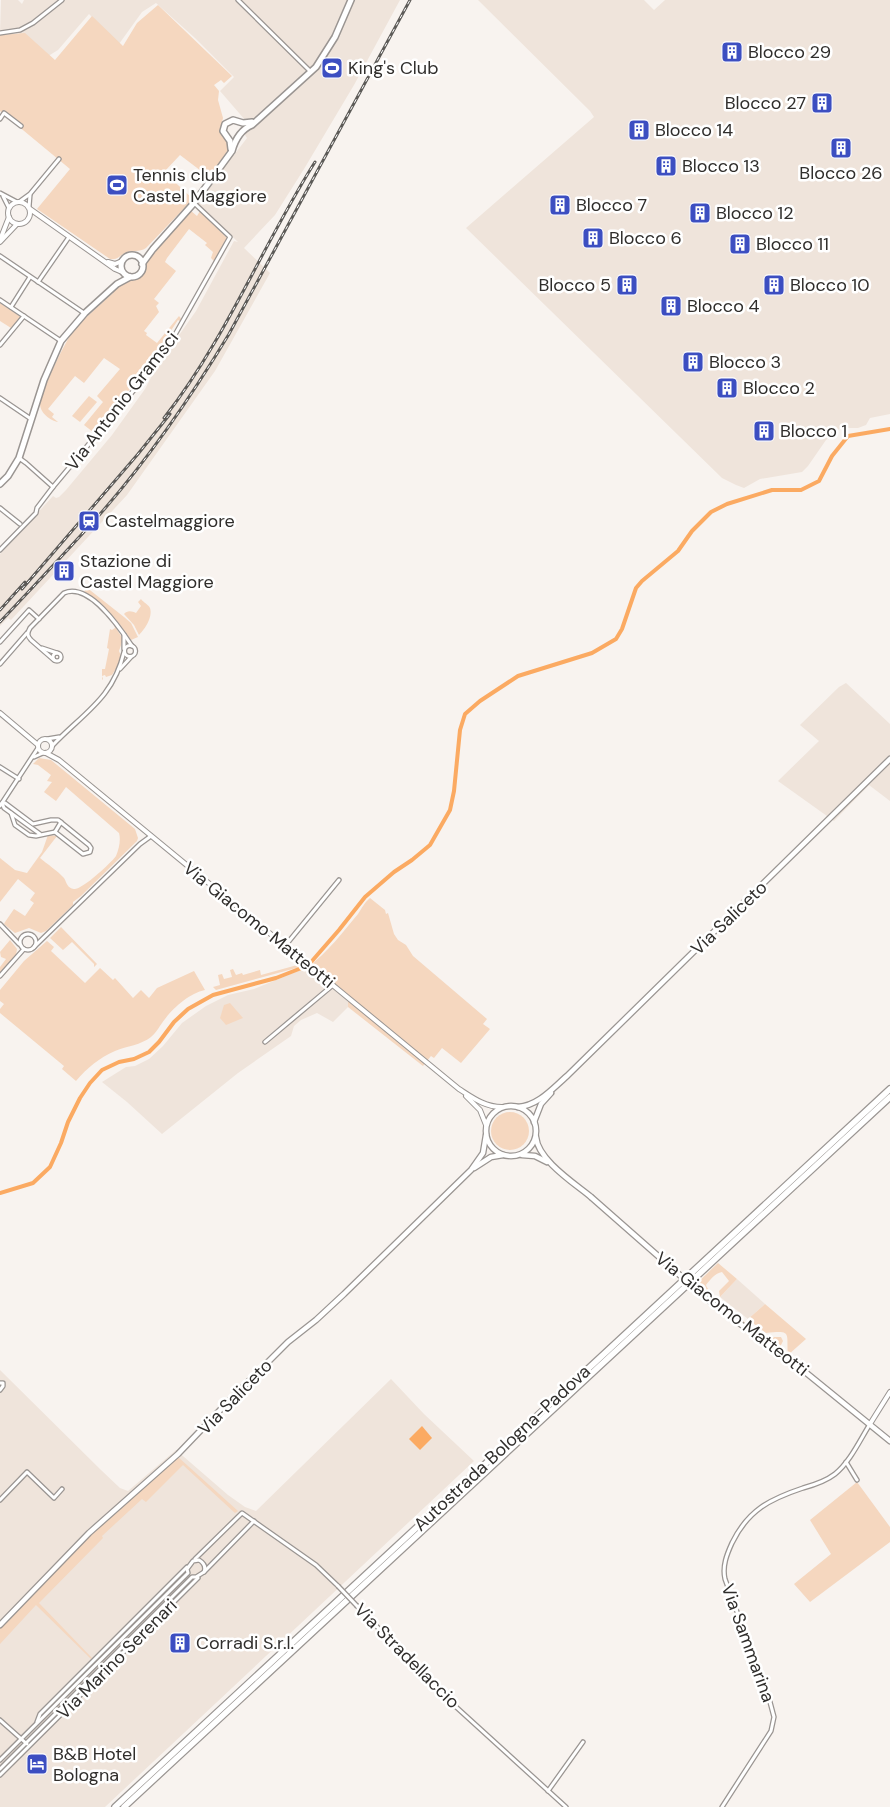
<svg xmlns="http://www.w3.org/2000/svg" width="890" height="1807" font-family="'DM Sans',sans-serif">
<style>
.built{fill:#efe4db}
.green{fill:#f5d7bf}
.water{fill:#fbaa62}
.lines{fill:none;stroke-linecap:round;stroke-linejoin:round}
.canal{stroke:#fbaa62;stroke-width:4}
.minor-casing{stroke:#9a9592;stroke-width:5.5}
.tertiary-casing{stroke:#9a9592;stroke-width:6}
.secondary-casing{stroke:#9a9592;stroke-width:7}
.primary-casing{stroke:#9a9592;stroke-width:8}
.motorway-casing{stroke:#9a9592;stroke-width:8}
.minor{stroke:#fff;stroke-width:3}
.tertiary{stroke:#fff;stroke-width:4}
.secondary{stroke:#fff;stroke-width:4.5}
.primary{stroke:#fff;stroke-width:5}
.motorway{stroke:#fff;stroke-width:5.5}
.rail-casing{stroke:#5c5a57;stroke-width:3}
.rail{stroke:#fff;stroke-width:1;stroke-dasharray:4;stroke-linecap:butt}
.minor-bridge-casing{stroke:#9a9592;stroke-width:5.5;stroke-linecap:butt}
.secondary-bridge-casing{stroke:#9a9592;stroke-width:7;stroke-linecap:butt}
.minor-bridge{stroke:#fff;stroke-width:3}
.secondary-bridge{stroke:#fff;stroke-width:4.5}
.labels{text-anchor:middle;stroke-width:5;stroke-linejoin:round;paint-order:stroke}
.poi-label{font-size:18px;fill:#302e2c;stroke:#fff;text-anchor:start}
.street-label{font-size:18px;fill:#302e2c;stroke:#fff}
</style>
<rect width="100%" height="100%" fill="#f8f3ef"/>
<!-- built -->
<g class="built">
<polygon points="1,0 18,0 22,4 24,0 400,0 354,85 304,169 275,215 244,248 270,273 215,371 127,495 11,620 8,618 0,626 0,554 53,496 56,498 59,497 66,490 112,435 145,389 156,368 196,311 234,241 238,242 193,199 228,150 234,155 247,138 245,135 246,131 252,128 220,91 234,77 195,38 156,3 142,12 119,44 89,14 58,50 45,58 23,36 16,32 0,35"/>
<polygon points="478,0 644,0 654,10 665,0 890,0 890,414 870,418 866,425 858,428 840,428 826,440 808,466 802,472 760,479 744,488 736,485 722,478 466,228 594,117 590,111"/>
<polygon points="846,683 890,724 890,801 869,785 834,821 778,781 819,741 800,725 839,687"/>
<polygon points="308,967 348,998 348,1007 333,1022 317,1013 301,1020 294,1026 291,1036 238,1073 162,1134 127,1102 102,1082 126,1067 135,1066 149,1059 163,1046 182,1023 206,1006 228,995 254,989"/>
<polygon points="737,1279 765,1304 748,1319 720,1297"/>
<polygon points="0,1370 101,1470 120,1488 128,1491 176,1450 228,1495 245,1507 256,1511 391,1379 424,1414 474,1461 105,1807 0,1807"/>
</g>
<!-- green -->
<g class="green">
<path d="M158 5 232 76 224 83 221 80 214 85 219 91 218 100 223 118 220 131 228 144V150L209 177 180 155 164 172 193 199 146 248C139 253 132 249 125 253 119 256 118 260 110 259L37 209 70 169 0 111V35L25 33 55 60 92 16 123 46 137 23Z"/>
<path d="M191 211 197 216 200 211 227 238 214 261 211 258 213 252 205 245 207 243 189 229 167 258 165 262 176 271 154 299 159 303 156 306 159 312 144 331 147 333 146 335 157 343 179 316 182 320 181 322 178 320 160 347 162 350 141 375 143 376 138 383 136 382 93 432 84 425 103 402 97 396 120 369 104 358 84 383 75 376 48 409 54 414 52 417 58 422C51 421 40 413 40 404 41 391 67 337 76 327 88 315 101 304 113 293V290L125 281 135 279 141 275 145 262Z"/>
<polygon points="0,303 21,317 11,328 0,321"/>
<polygon points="89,396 97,402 80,422 72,416"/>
<path d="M86 587 124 617 131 623 138 637 131 640C118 620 104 605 84 593Z"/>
<path d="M141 599C143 602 149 605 150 608 153 617 145 629 139 635L134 625 124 614C127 610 132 611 136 613L141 606 138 602Z"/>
<polygon points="114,625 123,639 119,651 121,656 119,664 112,675 106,677 105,675 102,676 103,679 102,680 102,669 105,669 109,649 107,648 110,629 112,630 115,628"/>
<path d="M39 758 51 760 135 829 138 838 137 841 81 896 73 902V905L46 931 41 933 29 928 15 933 4 924 5 922 14 909 25 916 34 903 30 900 35 893 18 879 0 902V858L15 870 27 873 42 852 48 835 57 836 40 858C47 864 58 871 64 878 67 883 67 888 74 889 82 890 111 863 116 856 119 849 121 840 119 833L66 787 56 801 44 792 52 782 47 781 51 775 38 765 33 764Z"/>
<path d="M370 898 385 910 386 914 388 913 394 934 398 940 406 945 413 956 487 1019 483 1024 490 1029 461 1063 442 1048 434 1058 431 1056 423 1066 348 1007V998L309 966C326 954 344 931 358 914 362 908 364 903 370 898Z"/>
<polygon points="61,927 97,964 94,967 94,964 72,942 63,950 50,938"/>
<polygon points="10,940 17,949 16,955 0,973 0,967 6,959 1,957 0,952"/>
<path d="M47 941 54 947 51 951 85 983 100 968 113 980 115 978 133 998 141 990 149 998 157 988 194 971 205 990C190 993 174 1007 165 1019 160 1025 157 1032 151 1037 141 1045 127 1046 115 1051 99 1058 87 1068 76 1081L62 1069 64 1066 0 1013V1009L4 1004 0 1001V990L24 961Z"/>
<polygon points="301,964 300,967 216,990 213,987 220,985 218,975 222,974 224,979 232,977 230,970 233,969 236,975 242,973 243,975 260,970 261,975"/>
<polygon points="230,1003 243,1018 226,1025 220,1018 224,1005"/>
<circle cx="510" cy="1131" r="19"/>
<path d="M718 1263 737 1279 720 1297 719 1291 729 1281 722 1272C715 1273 710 1280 706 1285 708 1295 754 1330 765 1337H781L783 1341 780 1347 771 1344 722 1308 695 1285Z"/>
<path d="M765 1304 806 1339 788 1355C786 1333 793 1330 766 1333L748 1319Z"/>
<polygon points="178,1457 238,1511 235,1513 183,1465 146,1502 142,1499 102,1536 103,1538 39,1603 92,1658 91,1659 36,1605 0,1644 0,1628 87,1538"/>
<polygon points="857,1482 890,1527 890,1542 810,1602 794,1584 831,1554 810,1520"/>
</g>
<!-- water -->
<polygon class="water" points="422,1426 432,1438 420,1450 409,1439"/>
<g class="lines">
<!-- canal -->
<polyline class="canal" points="0,1193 33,1183 50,1167 61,1143 68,1122 80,1098 90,1083 102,1070 119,1062 134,1059 149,1052 159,1042 174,1022 188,1009 213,995 276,978 304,967 312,961 339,930 365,897 394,872 412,860 430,845 450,810 454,791 460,730 465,714 480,701 518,676 592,653 616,639 622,629 636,588 642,581 678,551 692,531 711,512 727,504 772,490 801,490 819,481 832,456 848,436 890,429"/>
<!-- minor casing -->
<g class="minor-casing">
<g id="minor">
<polyline points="238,0 311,72"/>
<polyline points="0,33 20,30 33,23 62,0"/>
<polyline points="0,119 4,113 21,126"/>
<polyline points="0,193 17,202"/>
<polyline points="3,196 9,208"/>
<polyline points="19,202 30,194 59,159"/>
<polyline points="29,207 30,195"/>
<polyline points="0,256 84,313"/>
<polyline points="38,282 69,237"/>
<polyline points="0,300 61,341"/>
<polyline points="11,307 30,277"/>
<polyline points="0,345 24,316"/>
<polyline points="0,398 31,419"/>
<polyline points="19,458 26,463 53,487 139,384 172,340 230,237 194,203"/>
<polyline points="0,508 20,524"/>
<polyline points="0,550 36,513 37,508 53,487"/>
<polyline points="124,635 124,649"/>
<polyline points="0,642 29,610 39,619"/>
<circle cx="130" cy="651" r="5.5"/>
<polyline points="42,648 57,653"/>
<circle cx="57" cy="657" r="4"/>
<path d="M54 660 31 640C27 636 27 633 30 628L64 593C89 582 120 628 132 646"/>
<polyline points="0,664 27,633"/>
<polyline points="120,669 131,657"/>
<polyline points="47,739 59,737"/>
<path d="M52 746C82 714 113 699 124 652"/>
<polyline points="34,757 43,753"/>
<polyline points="0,767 19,779"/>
<polygon points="2,803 5,803 33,824 51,820 58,820 89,845 91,848 90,852 83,854 55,832 36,836 29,835 15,825 11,813 4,808"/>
<polyline points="0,806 38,748"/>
<polyline points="11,813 40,834"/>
<polyline points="55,832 61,822"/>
<polyline points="0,924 19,944"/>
<circle cx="28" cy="942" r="8"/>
<polyline points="285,946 339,880"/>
<polyline points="34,947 140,844 151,836"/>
<polyline points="0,976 24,949"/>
<polyline points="265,1042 333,985"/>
<polyline points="0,1383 3,1383 3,1386 0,1390"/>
<polyline points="846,1462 857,1480"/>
<polyline points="0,1500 27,1472 54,1498 62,1489"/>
<polyline points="195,1559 242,1513 316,1565 338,1586"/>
<polyline points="204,1572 254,1521"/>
<polyline points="357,1606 444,1696 566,1807"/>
<polyline points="0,1720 27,1744"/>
<polyline points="37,1722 40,1714 187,1567"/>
<path d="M0 1760 188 1573 187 1569 193 1561 199 1560C204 1563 206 1567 204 1572L196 1577H192L0 1769"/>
<polyline points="0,1775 198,1578"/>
<polyline points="548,1791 583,1742"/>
<path d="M722 1807 771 1731 774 1717 770 1702 725 1579C722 1566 727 1554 732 1543 748 1510 770 1499 803 1488 814 1485 826 1481 835 1474 850 1462 860 1440 870 1424"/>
</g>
</g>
<!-- tertiary casing -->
<g class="tertiary-casing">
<g id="tertiary">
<circle cx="19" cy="213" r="11"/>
<polyline points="30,209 115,269 122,272"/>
<polyline points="0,240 9,217"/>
<polyline points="0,242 17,224"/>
<polyline points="108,262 115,264 122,261"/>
<polyline points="0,713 38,745"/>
<circle cx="45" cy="746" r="7"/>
<path d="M46 753 59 760 459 1089C473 1098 485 1107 502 1107"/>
<polyline points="466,1096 480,1110 486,1125"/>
<polyline points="870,1424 890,1392"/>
</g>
</g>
<!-- secondary casing -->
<g class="secondary-casing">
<g id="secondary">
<circle cx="511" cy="1131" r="25"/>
<path d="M518 1107C538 1106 553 1088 567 1076L890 759"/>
<polyline points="534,1122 541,1104 551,1093"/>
<path d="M536 1137C538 1160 574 1183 591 1197"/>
<polyline points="522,1155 535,1156 547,1162"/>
<polyline points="474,1168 491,1157 503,1155"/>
<polyline points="763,1341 799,1367 890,1441"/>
<polyline points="0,1625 89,1533 178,1454 223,1407 288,1342 316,1320 344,1294 471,1170 483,1153 486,1135"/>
</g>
</g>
<!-- primary casing -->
<g class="primary-casing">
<g id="primary">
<polyline points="231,149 230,141 223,131 225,124 233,120 243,123 252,122"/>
<circle cx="132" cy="266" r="11"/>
<path d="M142 264 153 249 194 203 232 151C235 140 240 130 252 125L316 67 335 37 351 0"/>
<polyline points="0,484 8,476 19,458 44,380 61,341 85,313 117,284 130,277"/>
</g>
</g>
<!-- motorway casing -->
<g class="motorway-casing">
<g id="motorway">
<polyline points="115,1807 890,1089"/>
<polyline points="124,1807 890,1097"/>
</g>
</g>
<!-- minor -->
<use href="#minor" class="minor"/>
<!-- tertiary -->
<use href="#tertiary" class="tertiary"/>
<!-- secondary -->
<use href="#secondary" class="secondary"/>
<!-- primary -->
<use href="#primary" class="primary"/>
<!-- motorway -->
<use href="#motorway" class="motorway"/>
<!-- rail casing -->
<g class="rail-casing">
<g id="rail">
<path d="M164 418C226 339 262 246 315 162"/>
<polyline points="22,589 138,454 170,414"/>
<polyline points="0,610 25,582"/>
<path d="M0 622C34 586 68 550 101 513 149 458 191 397 229 334L410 0"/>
</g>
</g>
<!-- rail -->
<use href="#rail" class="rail"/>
<!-- minor-bridge casing -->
<g class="minor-bridge-casing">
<polyline id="minor-bridge" points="338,1586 357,1606"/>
</g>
<!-- secondary-bridge casing -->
<g class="secondary-bridge-casing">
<polyline id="secondary-bridge" points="591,1197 707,1299 763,1341"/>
</g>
<!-- minor-bridge -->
<use href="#minor-bridge" class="minor-bridge"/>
<!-- secondary-bridge -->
<use href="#secondary-bridge" class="secondary-bridge"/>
</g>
<!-- icons -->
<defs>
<g id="building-square" transform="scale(1.125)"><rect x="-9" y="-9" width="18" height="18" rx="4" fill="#3c4ec1" stroke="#fff"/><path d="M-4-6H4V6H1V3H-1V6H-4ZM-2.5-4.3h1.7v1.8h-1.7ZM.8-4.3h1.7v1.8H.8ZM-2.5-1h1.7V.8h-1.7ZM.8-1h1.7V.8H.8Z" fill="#fff"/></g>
<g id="stadium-square" transform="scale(1.125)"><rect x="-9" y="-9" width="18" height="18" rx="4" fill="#3c4ec1" stroke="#fff"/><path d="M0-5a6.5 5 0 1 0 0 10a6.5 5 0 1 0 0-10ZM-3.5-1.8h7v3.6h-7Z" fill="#fff"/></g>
<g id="station-square" transform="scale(1.125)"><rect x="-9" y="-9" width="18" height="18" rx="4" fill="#3c4ec1" stroke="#fff"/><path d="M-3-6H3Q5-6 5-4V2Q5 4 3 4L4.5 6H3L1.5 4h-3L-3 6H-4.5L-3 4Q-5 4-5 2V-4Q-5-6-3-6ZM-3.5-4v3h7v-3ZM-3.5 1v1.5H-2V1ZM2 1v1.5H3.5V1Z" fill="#fff"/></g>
<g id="hotel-square" transform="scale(1.125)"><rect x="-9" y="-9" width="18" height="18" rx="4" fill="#3c4ec1" stroke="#fff"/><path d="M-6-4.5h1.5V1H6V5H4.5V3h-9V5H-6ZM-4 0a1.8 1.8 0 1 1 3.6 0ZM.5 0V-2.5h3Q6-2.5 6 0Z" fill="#fff"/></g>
</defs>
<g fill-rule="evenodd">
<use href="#building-square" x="732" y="52"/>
<use href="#stadium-square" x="332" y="68"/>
<use href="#building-square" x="822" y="103"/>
<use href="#building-square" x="639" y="130"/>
<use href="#building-square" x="841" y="148"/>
<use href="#building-square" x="666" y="166"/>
<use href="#stadium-square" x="117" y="185"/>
<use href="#building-square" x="560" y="205"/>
<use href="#building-square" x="700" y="213"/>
<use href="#building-square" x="593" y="238"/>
<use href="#building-square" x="740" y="244"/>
<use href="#building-square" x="627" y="285"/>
<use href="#building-square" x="774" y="285"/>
<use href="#building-square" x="671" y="306"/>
<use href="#building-square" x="693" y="362"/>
<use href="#building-square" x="727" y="388"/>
<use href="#building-square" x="764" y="431"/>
<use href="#station-square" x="89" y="521"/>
<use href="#building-square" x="64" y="571"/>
<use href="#building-square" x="180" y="1643"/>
<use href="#hotel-square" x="37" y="1764"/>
</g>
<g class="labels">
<!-- poi labels -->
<g class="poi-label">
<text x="748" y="58">Blocco 29</text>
<text x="348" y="74">King's Club</text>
<text x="806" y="109" text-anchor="end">Blocco 27</text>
<text x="655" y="136">Blocco 14</text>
<text x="682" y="172">Blocco 13</text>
<text x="841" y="179" text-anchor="middle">Blocco 26</text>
<text x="133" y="181">Tennis club<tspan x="133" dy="21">Castel Maggiore</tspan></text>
<text x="576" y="211">Blocco 7</text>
<text x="716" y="219">Blocco 12</text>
<text x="609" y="244">Blocco 6</text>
<text x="756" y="250">Blocco 11</text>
<text x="611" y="291" text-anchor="end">Blocco 5</text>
<text x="790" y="291">Blocco 10</text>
<text x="687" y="312">Blocco 4</text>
<text x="709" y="368">Blocco 3</text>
<text x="743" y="394">Blocco 2</text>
<text x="780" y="437">Blocco 1</text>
<text x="105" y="527">Castelmaggiore</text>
<text x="80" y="567">Stazione di<tspan x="80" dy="21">Castel Maggiore</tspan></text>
<text x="196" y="1649">Corradi S.r.l.</text>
<text x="53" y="1760">B&amp;B Hotel<tspan x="53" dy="21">Bologna</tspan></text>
</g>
<!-- street labels -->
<g class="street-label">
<text transform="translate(122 401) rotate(-52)" y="6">Via Antonio Gramsci</text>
<text transform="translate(729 918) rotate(-44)" y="6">Via Saliceto</text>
<text transform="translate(259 925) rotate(39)" y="6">Via Giacomo Matteotti</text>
<text transform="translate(732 1314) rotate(38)" y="6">Via Giacomo Matteotti</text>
<text transform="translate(235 1397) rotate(-46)" y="6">Via Saliceto</text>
<text transform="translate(502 1448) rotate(-43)" y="6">Autostrada Bologna-Padova</text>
<text transform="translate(748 1643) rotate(70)" y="6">Via Sammarina</text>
<text transform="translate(407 1656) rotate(45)" y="6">Via Stradellaccio</text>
<text transform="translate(117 1659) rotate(-45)" y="6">Via Marino Serenari</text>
</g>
</g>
</svg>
